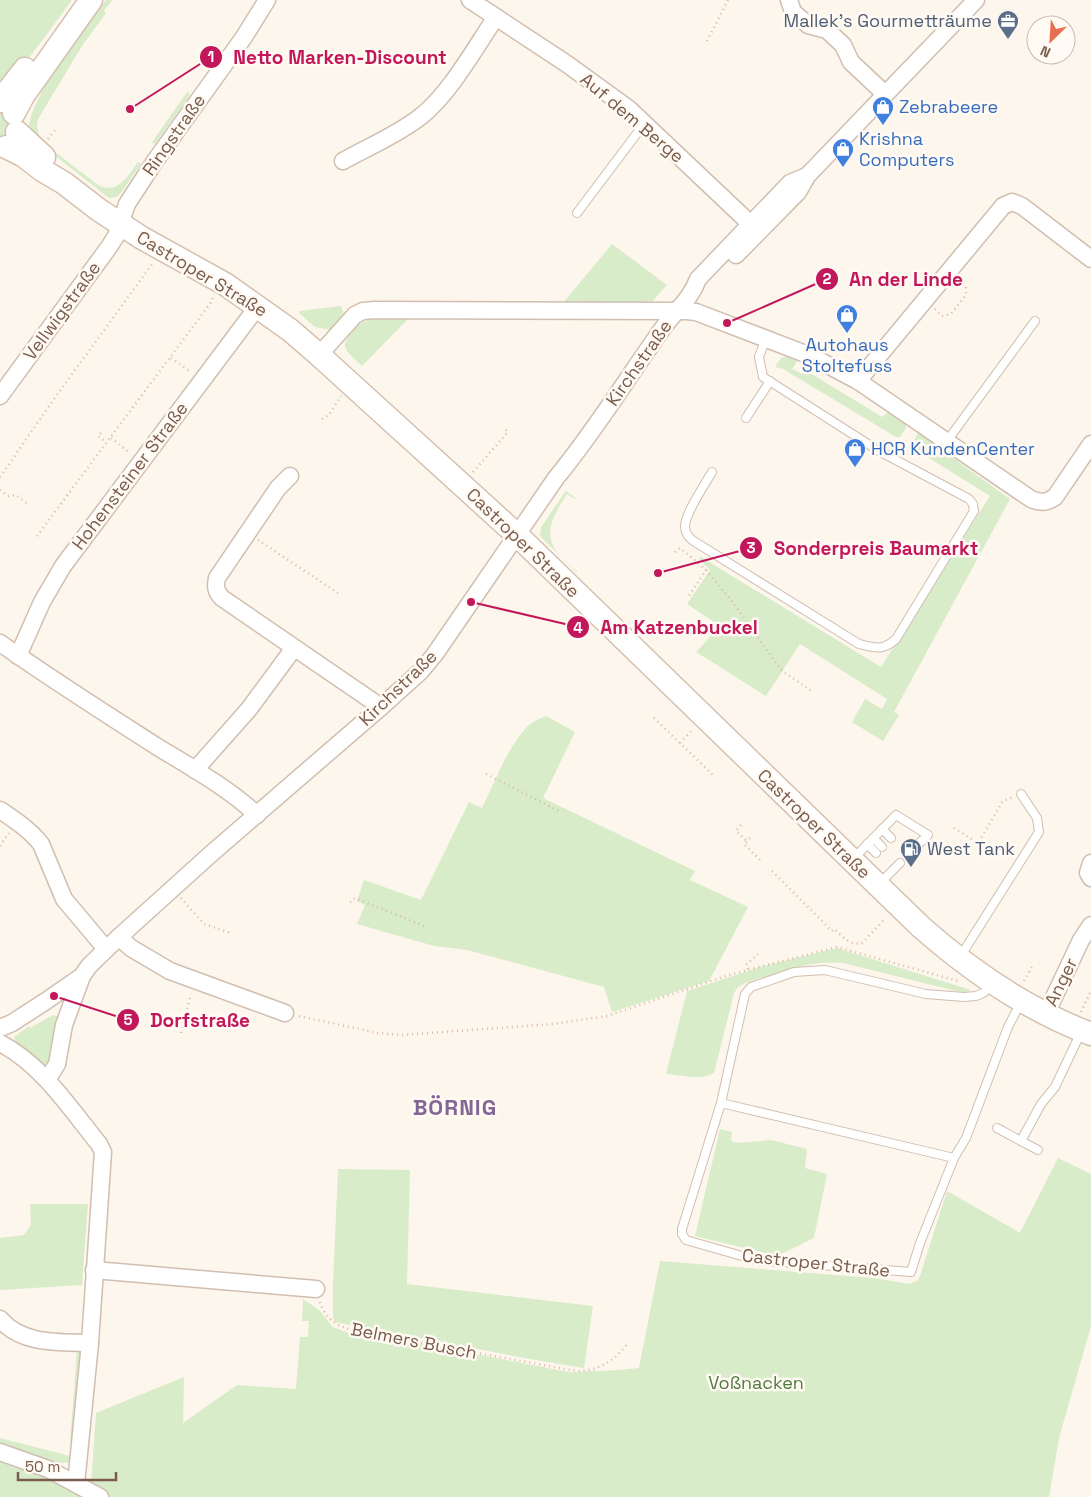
<svg xmlns="http://www.w3.org/2000/svg" width="1091" height="1497" font-family="'Space Grotesk',sans-serif">
<style>
.green{fill:#d8ecc9}
.lines{fill:none;stroke-linecap:round;stroke-linejoin:round}
.lane-casing{stroke:#d1beb0;stroke-width:10}
.street-casing{stroke:#d1beb0;stroke-width:19}
.secondary-casing{stroke:#d6c0b0;stroke-width:25}
.path{stroke:#d9b8a5;stroke-width:2.5;stroke-dasharray:1 4;stroke-linecap:butt}
.lane{stroke:#fff;stroke-width:8}
.street{stroke:#fff;stroke-width:16}
.secondary{stroke:#fff;stroke-width:22}
.labels{text-anchor:middle;stroke-width:5;stroke-linejoin:round;paint-order:stroke}
.service-label{font-size:18px;fill:#4e5e75;stroke:#fffaf3;text-anchor:end}
.shop-label{font-size:18px;fill:#366cbe;stroke:#fffaf3;text-anchor:start}
.street-label{font-size:18px;fill:#7a5c4d;stroke:#fffaf3}
.park-label{font-size:18px;fill:#537a41;stroke:#fffaf3}
.district-label{font-size:22px;font-weight:bold;letter-spacing:1px;fill:#846695;stroke:#fffaf3}
.leader{fill:none;stroke:#c2185b;stroke-width:2}
.callout-dot{fill:#c2185b;stroke:#fffaf3;stroke-width:2}
.mark-label{font-size:15px;text-anchor:middle;font-weight:bold;fill:#fff}
.callout-label{font-size:19px;text-anchor:middle;font-weight:bold;fill:#c2185b;stroke:#fffaf3;stroke-width:5;stroke-linejoin:round;paint-order:stroke}
</style>
<rect width="100%" height="100%" fill="#fdf6ec"/>
<!-- green -->
<g class="green">
<polygon points="0,0 72,0 12,81 0,88"/>
<path d="M106 0H112L104 11 106 13 82 46 38 119 37 127 40 138 29 132C26 101 86 26 106 0Z"/>
<polygon points="188,91 190,95 155,144 152,142"/>
<path d="M0 112C12 120 11 132 0 140Z"/>
<path d="M46 145 98 185C118 195 128 176 138 162L141 164 120 194 117 197 109 198 44 147Z"/>
<polygon points="612,244 667,285 650,304 563,303"/>
<polygon points="341,306 344,314 330,330 315,327 299,313 299,311"/>
<path d="M374 319H408L362 366C355 359 344 352 345 343 351 331 360 320 374 319Z"/>
<polygon points="790,355 799,358 792,369 802,374 805,370 882,417 890,411 906,423 906,428 900,437 896,437 783,369 775,367 781,358"/>
<polygon points="918,434 922,434 939,448 1010,499 894,712 899,715 883,741 852,722 865,699 882,709 887,699 800,644 766,696 696,652 720,626 687,604 710,570 699,559 701,557 881,667 990,496 913,448 912,443"/>
<path d="M566 491 576 498 575 499 567 494C553 516 540 536 562 558 567 562 572 569 577 571L576 572 540 536 541 527Z"/>
<path d="M546 716 575 732 543 798 695 871 690 880 748 907 709 981 612 1012 604 987 467 950 434 946 357 924 365 905 357 901 364 880 421 900 469 802 482 808C495 782 506 750 526 728 531 722 539 719 546 716Z"/>
<path d="M837 948 971 990 964 993 843 963C809 960 778 973 745 983L738 987 734 993 714 1073C700 1081 682 1075 666 1074L687 991 760 967Z"/>
<polygon points="53,1015 61,1017 52,1060 48,1064 42,1065 23,1051 24,1048 16,1042 14,1037 29,1026 30,1028"/>
<polygon points="720,1129 732,1132 731,1141 738,1143 771,1140 807,1149 805,1168 827,1174 814,1238 777,1256 695,1236"/>
<path d="M1058 1158 1091 1174V1326L1059 1438 1049 1497H111L91 1485 96 1413 184 1377 183 1423 237 1385 296 1389 300 1337H308L309 1321H302L303 1299 319 1310 333 1327 349 1333 435 1346 568 1372C578 1373 587 1370 596 1371 611 1371 625 1369 639 1368L660 1261 873 1278 910 1284 918 1280 921 1273 947 1191 1020 1233Z"/>
<path d="M338 1169 410 1170 407 1284 593 1306 584 1368C501 1355 419 1337 335 1322L333 1318V1283Z"/>
<polygon points="30,1204 88,1204 82,1285 0,1290 0,1238 24,1235 31,1225"/>
<polygon points="82,1348 77,1443 70,1442 77,1351"/>
<path d="M0 1438 74 1457C73 1458 71 1461 69 1462 56 1467 14 1450 0 1445Z"/>
<polygon points="0,1456 92,1497 0,1497"/>
</g>
<g class="lines">
<!-- lane casing -->
<g class="lane-casing">
<g id="lane">
<polyline points="577,213 644,124"/>
<polyline points="746,418 770,381"/>
<polyline points="947,441 1035,321"/>
<path d="M712 472C705 484 685 514 685 526 685 533 688 536 692 540L859 644C875 648 883 651 896 639L974 511 973 504 969 499 879 451 763 377 759 357 766 338"/>
<polyline points="882,829 891,838"/>
<polyline points="873,838 882,847"/>
<polyline points="867,844 876,853"/>
<polyline points="853,859 896,815 928,835 913,849"/>
<polyline points="879,884 900,863"/>
<polyline points="960,957 1039,832 1037,818 1021,794"/>
<polyline points="993,985 983,993 976,996 964,997 926,994 825,970 794,972 751,987 745,994 721,1103 682,1229 682,1234 686,1240 756,1260 911,1272 920,1243 954,1158 966,1138 1008,1027 1021,1002"/>
<polyline points="721,1103 954,1158"/>
<polyline points="997,1128 1021,1141 1041,1104 1055,1087 1081,1032"/>
<polyline points="1021,1141 1038,1150"/>
</g>
</g>
<!-- street casing -->
<g class="street-casing">
<g id="street">
<polyline points="470,0 567,64 629,109 758,231"/>
<polyline points="789,0 793,12 808,25 827,30 843,45 851,62 885,94"/>
<path d="M343 161C368 147 397 135 420 117 449 95 475 48 496 17"/>
<polyline points="736,255 798,192 807,176 976,0"/>
<path d="M319 355 355 315 363 311 375 310 687 311 696 312 811 356 858 381 1031 499C1041 503 1046 503 1055 497L1091 444"/>
<polyline points="858,381 1003,206 1012,202 1022,206 1091,259"/>
<polyline points="0,396 109,247 116,236 127,204 155,161 244,37 267,0"/>
<path d="M290 476 278 488 217 578C215 587 216 592 222 598L381 707"/>
<path d="M0 643C51 679 103 712 156 746 190 767 227 787 257 815"/>
<polyline points="18,656 42,602 63,566 258,306"/>
<polyline points="195,770 249,709 294,648"/>
<path d="M0 810C15 820 30 830 41 844L64 899 106 949"/>
<polyline points="1091,863 1088,873 1091,878"/>
<polyline points="119,937 131,948 170,971 285,1013"/>
<polyline points="1046,1014 1081,940 1091,925"/>
<path d="M0 1028 12 1023 46 1001 82 976 89 966 119 937 212 853 381 707 421 671 435 654 556 478C595 431 627 378 663 328 675 311 691 299 698 279L790 183 807 176"/>
<path d="M0 1043C42 1065 69 1107 99 1144L103 1152 90 1343 76 1484"/>
<polyline points="47,1080 57,1064 64,1025 82,976"/>
<polyline points="94,1270 316,1289"/>
<path d="M0 1319C22 1345 59 1342 90 1343"/>
<polyline points="0,1452 48,1469 100,1497"/>
</g>
</g>
<!-- secondary casing -->
<g class="secondary-casing">
<g id="secondary">
<polyline points="0,101 25,69"/>
<polyline points="14,113 23,96 91,0"/>
<polyline points="17,132 44,157"/>
<path d="M6 147 24 156 42 170 64 183 99 210 142 238 225 284 290 330 319 355 517 535 921 927C972 972 1028 1010 1091 1034"/>
</g>
</g>
<!-- path -->
<g class="path">
<polyline points="707,41 728,0"/>
<polyline points="48,139 55,130"/>
<polyline points="935,309 942,316 951,314 966,295 966,286 959,281"/>
<polyline points="171,358 191,372"/>
<polyline points="322,419 329,415 341,396"/>
<polyline points="101,433 98,436 106,442"/>
<polyline points="111,438 130,453"/>
<polyline points="473,472 508,432 504,428"/>
<polyline points="0,477 54,399 153,263"/>
<polyline points="0,490 8,496 16,495 29,505"/>
<polyline points="37,536 212,301 213,296"/>
<polyline points="258,540 338,593"/>
<polyline points="675,552 680,548 696,561 706,570 687,599"/>
<polyline points="706,570 731,600 782,671 813,692"/>
<polyline points="654,718 713,775"/>
<polyline points="680,743 693,729"/>
<polyline points="486,774 561,812"/>
<polyline points="741,825 736,831 747,841"/>
<polyline points="954,828 978,843 1003,801 1013,797"/>
<polyline points="750,838 744,844 762,862"/>
<polyline points="0,846 9,833"/>
<path d="M772 871 832 931 834 929C842 936 850 946 862 943L886 918"/>
<polyline points="181,898 204,924 231,933"/>
<polyline points="350,902 355,898 424,926"/>
<polyline points="748,969 746,965 758,954"/>
<polyline points="1024,981 1033,965"/>
<polyline points="1081,1012 1090,993"/>
<polyline points="299,1016 378,1033 402,1035 553,1024 607,1016 732,974 837,947 958,981"/>
<polyline points="181,1033 191,994"/>
<path d="M320 1302C325 1318 335 1325 351 1330L576 1371C598 1371 615 1361 627 1344"/>
</g>
<!-- lane -->
<use href="#lane" class="lane"/>
<!-- street -->
<use href="#street" class="street"/>
<!-- secondary -->
<use href="#secondary" class="secondary"/>
</g>
<!-- icons -->
<defs>
<g id="office-pin" transform="scale(1.125)"><path d="M0 17L-7.5 6A9.5 9.5 0 1 1 7.5 6Z" fill="#5c6f8a" stroke="#fffaf3"/><path d="M-6-3h4V-5.5h4V-3h4V5H-6ZM-1-4.5V-3h2v-1.5ZM-6 0V1H6V0Z" fill="#fff"/></g>
<g id="shop-pin" transform="scale(1.125)"><path d="M0 17L-7.5 6A9.5 9.5 0 1 1 7.5 6Z" fill="#3f7fe0" stroke="#fffaf3"/><path d="M-5-2.5h2.3a2.7 3.5 0 0 1 5.4 0H5L5.5 6h-11ZM-1.5-2.5h3a1.5 2.3 0 0 0-3 0Z" fill="#fff"/></g>
<g id="fuel-pin" transform="scale(1.125)"><path d="M0 17L-7.5 6A9.5 9.5 0 1 1 7.5 6Z" fill="#5c6f8a" stroke="#fffaf3"/><path d="M-5.5-6h7V0h2V4h1.3V-2.5L3-4.5l.8-.8L6-3V5H2.5V1h-1V6h-7ZM-4.2-4.7v3.2H.2V-4.7Z" fill="#fff"/></g>
</defs>
<g fill-rule="evenodd">
<use href="#office-pin" x="1008" y="21"/>
<use href="#shop-pin" x="883" y="107"/>
<use href="#shop-pin" x="843" y="149"/>
<use href="#shop-pin" x="847" y="315"/>
<use href="#shop-pin" x="855" y="449"/>
<use href="#fuel-pin" x="911" y="849"/>
</g>
<g class="labels">
<!-- service labels -->
<g class="service-label">
<text x="992" y="27">Mallek's Gourmetträume</text>
<text x="927" y="855" text-anchor="start">West Tank</text>
</g>
<!-- shop labels -->
<g class="shop-label">
<text x="899" y="113">Zebrabeere</text>
<text x="859" y="145">Krishna<tspan x="859" dy="21">Computers</tspan></text>
<text x="847" y="351" text-anchor="middle">Autohaus<tspan x="847" dy="21">Stoltefuss</tspan></text>
<text x="871" y="455">HCR KundenCenter</text>
</g>
<!-- street labels -->
<g class="street-label">
<text transform="translate(632 118) rotate(40)" y="6">Auf dem Berge</text>
<text transform="translate(174 135) rotate(-55)" y="6">Ringstraße</text>
<text transform="translate(202 274) rotate(31)" y="6">Castroper Straße</text>
<text transform="translate(62 311) rotate(-54)" y="6">Vellwigstraße</text>
<text transform="translate(639 363) rotate(-55)" y="6">Kirchstraße</text>
<text transform="translate(130 476) rotate(-53)" y="6">Hohensteiner Straße</text>
<text transform="translate(523 543) rotate(44)" y="6">Castroper Straße</text>
<text transform="translate(398 688) rotate(-44)" y="6">Kirchstraße</text>
<text transform="translate(814 824) rotate(44)" y="6">Castroper Straße</text>
<text transform="translate(1061 982) rotate(-64)" y="6">Anger</text>
<text transform="translate(816 1263) rotate(6)" y="6">Castroper Straße</text>
<text transform="translate(414 1341) rotate(11)" y="6">Belmers Busch</text>
</g>
<!-- park labels -->
<g class="park-label">
<text x="756" y="1389">Voßnacken</text>
</g>
<!-- district labels -->
<g class="district-label">
<text x="455" y="1115">BÖRNIG</text>
</g>
</g>
<!-- callouts -->
<path class="leader" d="M130 109L211 57M727 323L827 279M658 573L751 548M471 602L578 627M54 996L128 1020"/>
<g class="callout-dot">
<circle cx="130" cy="109" r="5"/>
<circle cx="727" cy="323" r="5"/>
<circle cx="658" cy="573" r="5"/>
<circle cx="471" cy="602" r="5"/>
<circle cx="54" cy="996" r="5"/>
<circle cx="211" cy="57" r="12"/>
<circle cx="827" cy="279" r="12"/>
<circle cx="751" cy="548" r="12"/>
<circle cx="578" cy="627" r="12"/>
<circle cx="128" cy="1020" r="12"/>
</g>
<g class="mark-label">
<text x="211" y="62">1</text>
<text x="827" y="284">2</text>
<text x="751" y="553">3</text>
<text x="578" y="633">4</text>
<text x="128" y="1025">5</text>
</g>
<g class="callout-label">
<text x="340" y="64">Netto Marken-Discount</text>
<text x="906" y="286">An der Linde</text>
<text x="876" y="555">Sonderpreis Baumarkt</text>
<text x="679" y="634">Am Katzenbuckel</text>
<text x="200" y="1027">Dorfstraße</text>
</g>
<!-- north arrow -->
<g transform="translate(1051 40) rotate(205)"><circle r="24" fill="#fffaf3" stroke="#cabbb1"/>
<path d="M0-4L9 19L0 12L-9 19Z" fill="#e76f51"/>
<text y="-8" font-size="14" font-weight="bold" text-anchor="middle" fill="#7a5c4d">N</text>
</g>
<!-- scale -->
<path d="M18 1472v8h98v-8" fill="none" stroke="#7a5c4d" stroke-width="2.5"/>
<text x="25" y="1472" font-size="15" fill="#7a5c4d" stroke="#fffaf3" stroke-width="4" paint-order="stroke">50 m</text>
</svg>
